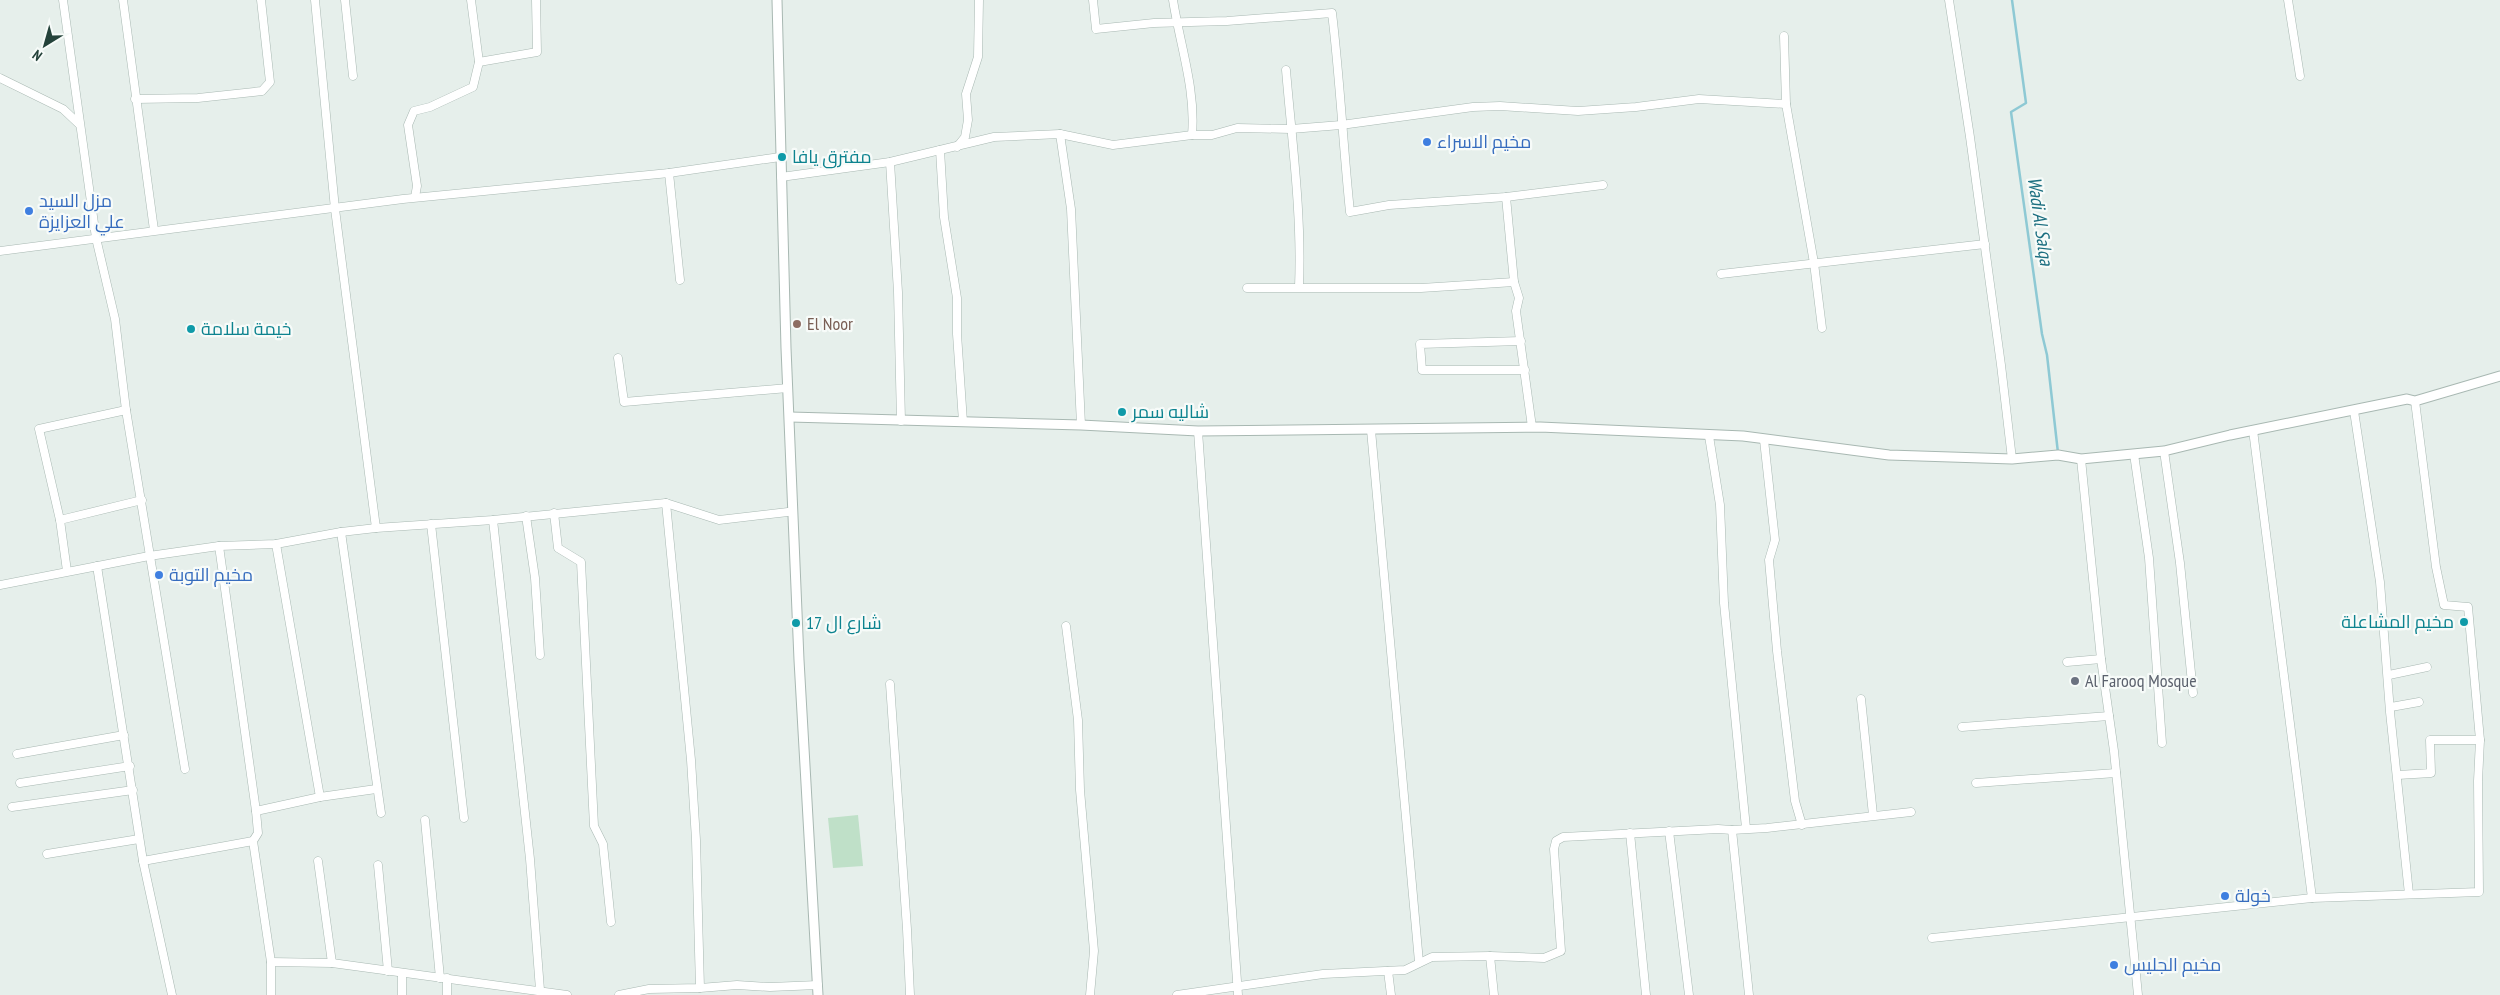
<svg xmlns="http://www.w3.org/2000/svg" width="2500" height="995" font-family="'PT Sans Narrow',Cairo,sans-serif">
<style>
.green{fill:#bfe0c8}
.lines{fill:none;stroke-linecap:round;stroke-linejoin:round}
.stream{stroke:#8ec9d4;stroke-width:2.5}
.minor-casing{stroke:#a8b8b2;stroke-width:9}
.tertiary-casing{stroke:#a8b8b2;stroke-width:11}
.minor{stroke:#fff;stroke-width:8}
.tertiary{stroke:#fff;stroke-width:9}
.shop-dot{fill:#3f7fe0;stroke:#f7fbf9;stroke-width:2}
.culture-dot{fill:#0f9aa8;stroke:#f7fbf9;stroke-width:2}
.education-dot{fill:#8d6e63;stroke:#f7fbf9;stroke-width:2}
.worship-dot{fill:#6b7280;stroke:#f7fbf9;stroke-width:2}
.labels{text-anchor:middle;stroke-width:4.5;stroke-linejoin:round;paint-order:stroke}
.shop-label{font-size:18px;fill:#366cbe;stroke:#f7fbf9;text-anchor:start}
.culture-label{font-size:18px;fill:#0d838f;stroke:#f7fbf9;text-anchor:start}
.education-label{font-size:18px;fill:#785e54;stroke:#f7fbf9;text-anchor:start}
.worship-label{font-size:18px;fill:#5b616d;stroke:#f7fbf9;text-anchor:start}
.water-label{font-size:19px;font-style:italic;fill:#1c6f80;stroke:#f7fbf9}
</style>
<rect width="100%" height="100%" fill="#e6efeb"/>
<!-- green -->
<polygon class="green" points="858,815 863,866 833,868 828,818"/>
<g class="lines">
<!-- stream -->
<polyline class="stream" points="2012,0 2026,103 2011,112 2042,334 2047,355 2058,453"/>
<!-- minor casing -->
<g class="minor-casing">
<g id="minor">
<polyline points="63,0 96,238 115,319 126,410 185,769"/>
<polyline points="123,0 154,230"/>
<polyline points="315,0 335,209 376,528"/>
<polyline points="345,0 353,76"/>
<path d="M1093 0 1096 29 1154 23 1227 21 1332 13C1340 79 1343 145 1350 212L1389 205 1506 197 1603 185"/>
<path d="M1173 0C1180 45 1196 90 1192 135"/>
<polyline points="1949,0 1970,137 2001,365 2012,459"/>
<polyline points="2288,0 2300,76"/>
<polyline points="1784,36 1786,104 1814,263 1822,328"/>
<polyline points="479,62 537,52 536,0"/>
<path d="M1286 70C1292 142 1302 214 1299 287"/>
<polyline points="0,78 63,109 79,124"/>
<polyline points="135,99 198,98 262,91 270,82 261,0"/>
<polyline points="1060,134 1071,209 1081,425"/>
<polyline points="957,147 965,137 968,120 966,94 978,57 979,0"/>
<polyline points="940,150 944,217 957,298 957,334 963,422"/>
<polyline points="890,162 898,292 901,421"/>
<polyline points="669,173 680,280"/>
<polyline points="781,177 890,162 994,137 1060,134 1113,145 1192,135 1212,135 1237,128 1291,129 1341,125 1473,107 1500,106 1578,111 1636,107 1699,99 1786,104"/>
<polyline points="415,197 417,186 408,125 414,111 430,107 473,87 479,62 471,0"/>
<polyline points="1506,197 1514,282 1519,298 1516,311 1532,427"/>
<polyline points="0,251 403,199 669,173 780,157"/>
<polyline points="1721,274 1985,244"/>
<polyline points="1247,288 1421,288 1514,282"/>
<polyline points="1521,341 1420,344 1422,370 1525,370"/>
<polyline points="618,358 624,402 788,388"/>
<polyline points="2354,411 2380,582 2390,712 2409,894"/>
<polyline points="1371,430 1419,962"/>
<polyline points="2253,430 2312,898"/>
<polyline points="1198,431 1238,995"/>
<polyline points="1709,436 1720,505 1724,603 1746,828"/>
<polyline points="1764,440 1775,540 1769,560 1777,651 1795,801 1802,825"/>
<polyline points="2164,451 2180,563 2193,693"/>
<polyline points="2134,454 2149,558 2162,743"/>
<polyline points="2081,459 2101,659 2114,751 2138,995"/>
<polyline points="666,503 691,760 696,840 700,988"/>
<polyline points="554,513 558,548 581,562 594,826 603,844 611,922"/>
<polyline points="526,516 535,578 540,655"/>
<polyline points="60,520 142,500"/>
<polyline points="493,520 530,859 540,990"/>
<polyline points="431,524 464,818"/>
<polyline points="341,532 381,813"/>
<polyline points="276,544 320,797"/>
<polyline points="219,546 256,811 258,833 253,841 271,962"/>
<polyline points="97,566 143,861 172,995"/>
<polyline points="67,571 60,520 39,429 126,410"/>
<polyline points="0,585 149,556 219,546 276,544 341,532 376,528 493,520 666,503 719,520 788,512"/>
<polyline points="1066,626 1078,720 1080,790 1094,951 1090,995"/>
<polyline points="2067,662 2101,659"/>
<polyline points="2389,675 2427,667"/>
<polyline points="890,684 907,929 910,995"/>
<polyline points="1861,699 1873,815"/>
<polyline points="2391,707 2419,702"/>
<polyline points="1962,727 2109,716"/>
<polyline points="17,754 124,735"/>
<polyline points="2398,775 2431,773 2430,740 2480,740"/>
<polyline points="20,783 130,766"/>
<polyline points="1976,783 2116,773"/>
<polyline points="12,807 133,790"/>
<polyline points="256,811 320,797 376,789"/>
<polyline points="425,820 440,978"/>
<polyline points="1732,830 1749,995"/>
<polyline points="1669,831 1689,995"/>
<polyline points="1630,833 1646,995"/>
<polyline points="47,854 139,839"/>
<polyline points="143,861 253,841"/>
<polyline points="318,861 332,963"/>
<polyline points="378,865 388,971"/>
<polyline points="1932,938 2312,898 2479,892 2478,781 2480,740 2468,607 2444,605 2436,567 2415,401"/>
<polyline points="1490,956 1494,995"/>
<polyline points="1388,971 1391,995"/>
<polyline points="402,973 402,995"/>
<polyline points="271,995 271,962 332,963 567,995"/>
<polyline points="447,995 447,978"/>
<polyline points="619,995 649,989 700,988 737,985 770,987 818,985"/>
<polyline points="1177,995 1323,974 1405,970 1432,957 1490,956 1544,958 1561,951 1554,849 1556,841 1563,837 1718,829 1732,830 1767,828 1911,812"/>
</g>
</g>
<!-- tertiary casing -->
<g class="tertiary-casing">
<g id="tertiary">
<polyline points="777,0 786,348 799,660 818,995"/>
<polyline points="790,417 1081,425 1198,431 1540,427 1743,436 1889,455 2012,459 2058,455 2081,459 2164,451 2230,435 2407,399 2415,401 2500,376"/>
</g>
</g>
<!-- minor -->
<use href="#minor" class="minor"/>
<!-- tertiary -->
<use href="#tertiary" class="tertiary"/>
</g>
<!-- markers -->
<g class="shop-dot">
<circle cx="1427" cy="142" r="5"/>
<circle cx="29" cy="211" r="5"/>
<circle cx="159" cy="575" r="5"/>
<circle cx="2225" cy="896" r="5"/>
<circle cx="2114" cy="965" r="5"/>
</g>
<g class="culture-dot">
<circle cx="782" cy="157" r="5"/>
<circle cx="191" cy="329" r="5"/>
<circle cx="1122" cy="412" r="5"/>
<circle cx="2464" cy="622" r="5"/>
<circle cx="796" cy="623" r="5"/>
</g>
<circle class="education-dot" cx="797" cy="324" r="5"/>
<circle class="worship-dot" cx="2075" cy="681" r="5"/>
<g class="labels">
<!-- shop labels -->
<g class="shop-label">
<text x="1437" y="148">مخيم الاسراء</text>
<text x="39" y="207">مزل السيد<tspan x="39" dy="21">علي العزايزة</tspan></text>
<text x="169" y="581">مخيم التوبة</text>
<text x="2235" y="902">خولة</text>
<text x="2124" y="971">مخيم الجليس</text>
</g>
<!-- culture labels -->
<g class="culture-label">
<text x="792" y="163">مفترق يافا</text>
<text x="201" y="335">خيمة سلامة</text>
<text x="1132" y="418">شاليه سمر</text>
<text x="2454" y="628" text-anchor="end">مخيم المشاعلة</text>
<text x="806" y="629">شارع ال 17</text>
</g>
<!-- education labels -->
<g class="education-label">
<text x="807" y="330">El Noor</text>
</g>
<!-- worship labels -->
<g class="worship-label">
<text x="2085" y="687">Al Farooq Mosque</text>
</g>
<!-- water labels -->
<g class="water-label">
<text transform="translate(2041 221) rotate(82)" y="7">Wadi Al Salqa</text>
</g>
</g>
<!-- north arrow -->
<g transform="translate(45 45) rotate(217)" stroke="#f7fbf9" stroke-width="4" paint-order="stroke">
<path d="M0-4L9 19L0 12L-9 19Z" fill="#24423a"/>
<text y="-8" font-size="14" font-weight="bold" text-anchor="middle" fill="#24423a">N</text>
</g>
</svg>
